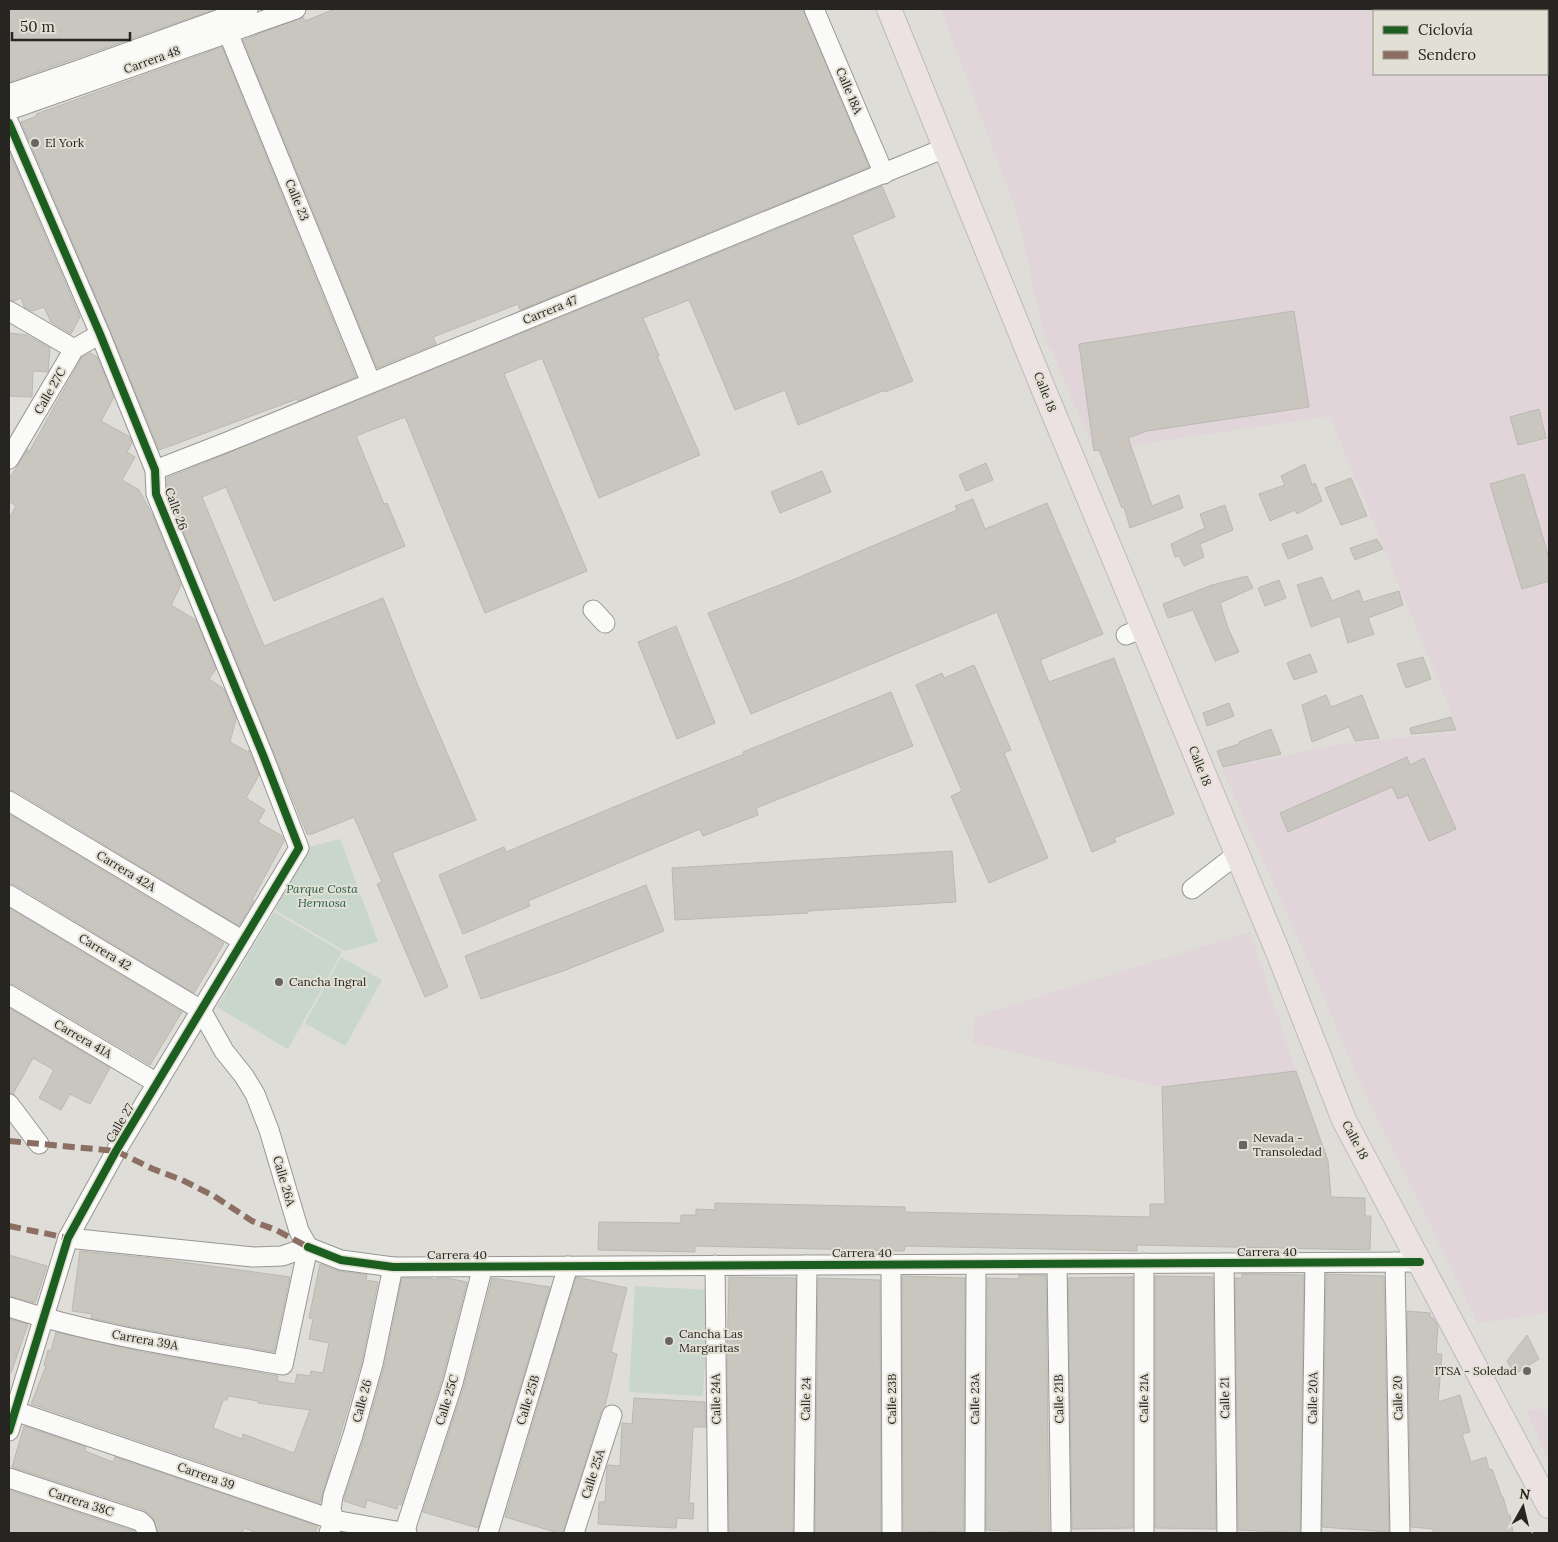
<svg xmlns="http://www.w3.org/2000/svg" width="1558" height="1542" font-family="Lora,serif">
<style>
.industrial{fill:#e1d5d9;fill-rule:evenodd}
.green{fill:#c8d6cc}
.building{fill:#c8c6be;stroke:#b9b8b3;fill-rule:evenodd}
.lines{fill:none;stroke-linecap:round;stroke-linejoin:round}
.minor-casing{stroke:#989793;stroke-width:21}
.major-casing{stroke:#bcbbb8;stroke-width:26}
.minor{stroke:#fafaf9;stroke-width:19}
.major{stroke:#ece2e3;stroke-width:24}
.quiet{stroke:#8d6e63;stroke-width:6;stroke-dasharray:12 6;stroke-linecap:butt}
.cycleway-casing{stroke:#e2dfd4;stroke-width:11}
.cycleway{stroke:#1b5e20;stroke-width:8}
.poi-dot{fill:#676561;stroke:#e2dfd4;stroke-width:2}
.labels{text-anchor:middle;stroke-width:4;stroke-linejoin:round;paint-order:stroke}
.street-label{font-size:12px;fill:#272521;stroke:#e2dfd4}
.poi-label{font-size:12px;fill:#272521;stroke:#e2dfd4;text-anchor:start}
.park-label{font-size:12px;font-style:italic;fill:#265f48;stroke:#e2dfd4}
</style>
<rect width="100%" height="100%" fill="#deddd8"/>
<!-- industrial -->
<g class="industrial">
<path d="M941 9H1549V1313L1478 1323 1354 1070 1315 976 1222 769 1339 744 1459 732 1330 416 1094 451 1051 349 1045 340 1017 213ZM1374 11H1547V74H1374Z"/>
<polygon points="1250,932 1296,1071 1162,1087 973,1043 974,1017"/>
<polygon points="1526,1409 1549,1409 1549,1457 1546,1457"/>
</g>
<!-- green -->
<g class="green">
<polygon points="340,839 378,942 345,951 275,910 305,848"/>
<polygon points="274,912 342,952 288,1049 217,1007"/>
<polygon points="341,957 382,980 345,1046 305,1023"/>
<polygon points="635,1286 709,1290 703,1396 629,1392"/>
</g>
<!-- building -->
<g class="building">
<polygon points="9,9 216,9 9,82"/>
<polygon points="335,9 803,9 869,167 520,310 518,304 433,337 436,344 377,368 243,40 303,17 305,21"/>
<polygon points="222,47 356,377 298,401 297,399 159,450 110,330 21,122 37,116 36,114"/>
<polygon points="9,151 80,317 71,334 51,322 44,307 32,311 24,307 21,298 14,301 9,300"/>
<polygon points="882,186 895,217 852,235 913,381 885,392 885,390 798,425 785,390 735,410 689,300 643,318 659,356 657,356 700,455 599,498 542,358 504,374 587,571 485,613 405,417 356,436 384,504 387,503 405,546 274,601 226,487 202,497 264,646 383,598 416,681 476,820 392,853 448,987 425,997 377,884 382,882 354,817 312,834 307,834 167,492 167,478"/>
<polygon points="1294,311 1309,407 1147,431 1128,438 1152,506 1179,495 1183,508 1130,528 1124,507 1122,508 1099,450 1094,451 1079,344"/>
<polygon points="9,333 27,335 50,348 48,372 33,371 32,397 9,396"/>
<polygon points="90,353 97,357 114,397 101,421 130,437 132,443 127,452 135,457 122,480 139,490 153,516 181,585 171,605 196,620 216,669 209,679 224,689 236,719 230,742 248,752 249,750 259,775 246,798 265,810 258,822 282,836 284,841 252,900 254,901 239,926 15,791 9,790 9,518 16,506 9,501 9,479 28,449 28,454 82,357"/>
<polygon points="1539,409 1546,438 1518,445 1510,417"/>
<polygon points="986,463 993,480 966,491 959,475"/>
<polygon points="1305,464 1312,485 1315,483 1322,501 1297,514 1295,510 1270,521 1259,494 1285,485 1281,476"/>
<polygon points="822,471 831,492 780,513 771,492"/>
<polygon points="1524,474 1549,558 1549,581 1522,589 1490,484"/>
<polygon points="1351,478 1367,516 1341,525 1325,488"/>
<polygon points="973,499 985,529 1047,503 1103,634 1040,660 1049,682 1114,658 1174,814 1114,838 1116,842 1092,852 997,612 751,714 708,613 795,579 957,510 955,506"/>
<polygon points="1225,505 1233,530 1200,544 1204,557 1184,566 1179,556 1175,557 1171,544 1205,528 1200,514"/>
<polygon points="1307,535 1313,549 1288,559 1282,544"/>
<polygon points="1377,539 1383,549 1355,560 1350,548"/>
<polygon points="1247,576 1253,588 1220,603 1228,628 1239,652 1215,661 1193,610 1168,618 1163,604 1212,585"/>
<polygon points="1322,577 1332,601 1359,590 1363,602 1399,591 1403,605 1368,618 1374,634 1348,643 1340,616 1311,627 1297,585"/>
<polygon points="1279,580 1286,598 1265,606 1258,588"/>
<polygon points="676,626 715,723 677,739 638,642"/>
<polygon points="1310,654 1317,672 1294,680 1287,663"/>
<polygon points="1423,657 1431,679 1406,688 1397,664"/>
<polygon points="974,665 1011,750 1004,753 1048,858 989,883 951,796 962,791 916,685 942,673 944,678"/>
<polygon points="891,692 913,746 756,808 758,815 703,836 700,829 528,901 530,906 463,934 439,875 504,847 506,852 681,779 744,754 743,752"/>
<polygon points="1326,695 1331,707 1362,695 1379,738 1355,741 1349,727 1312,742 1302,705"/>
<polygon points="1229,703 1234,716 1207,726 1203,713"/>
<polygon points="1451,717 1456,730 1411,734 1410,728"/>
<polygon points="1271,729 1281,754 1223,767 1217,751 1239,744 1239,742"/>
<polygon points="1407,757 1410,765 1424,758 1456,829 1429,841 1408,795 1398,799 1392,787 1288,832 1280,813"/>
<polygon points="9,814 224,943 194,993 15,885 9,884"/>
<polygon points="952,851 956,902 808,911 808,913 675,920 672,868"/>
<polygon points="646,885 664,931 563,971 481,999 465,956"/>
<polygon points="9,908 182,1012 150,1065 15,985 9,984"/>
<polygon points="9,1008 110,1068 90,1104 70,1094 61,1110 39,1098 54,1070 33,1058 13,1094 9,1093"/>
<polygon points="1296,1071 1328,1161 1331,1197 1365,1198 1365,1216 1371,1216 1370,1250 1137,1245 1137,1251 905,1246 904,1251 695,1246 695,1252 598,1250 599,1222 681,1223 681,1215 696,1215 696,1209 715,1210 715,1203 905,1207 905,1212 1150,1217 1150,1204 1165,1204 1162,1087"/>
<polygon points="80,1251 160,1259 290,1277 274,1352 147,1330 91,1318 92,1314 72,1311"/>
<polygon points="9,1255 47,1266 35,1303 9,1296"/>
<path d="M320 1264 339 1271 367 1275 366 1280 378 1282 362 1361 320 1503 31 1404 46 1366 44 1365 48 1350 51 1351 56 1332 143 1352 278 1376 277 1381 295 1384 297 1374 310 1376 311 1371 323 1373 329 1343 309 1339 313 1319 309 1318ZM228 1396 258 1401V1403L310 1410 294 1453 243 1434 242 1439 213 1428 223 1400H227Z"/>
<polygon points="1242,1274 1304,1275 1300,1533 1238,1530 1235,1278 1242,1278"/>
<polygon points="1326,1274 1384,1276 1389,1532 1322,1527"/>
<polygon points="1019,1275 1046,1275 1049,1533 986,1530 987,1278 1019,1279"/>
<polygon points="902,1276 965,1278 964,1532 903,1531"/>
<polygon points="1155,1276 1213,1277 1216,1529 1155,1528"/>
<polygon points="576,1277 627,1288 611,1352 617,1354 605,1406 601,1412 563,1533 558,1533 505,1517"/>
<polygon points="729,1277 796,1278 793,1533 729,1533 727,1354"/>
<polygon points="1133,1277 1133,1528 1072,1529 1068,1278"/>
<polygon points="402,1278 429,1278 437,1280 437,1278 448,1278 467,1282 442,1380 401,1505 398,1504 397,1509 367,1500 365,1508 344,1501 344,1499 364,1438 384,1367"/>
<polygon points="492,1278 550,1287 478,1528 423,1512 464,1386"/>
<polygon points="818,1278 880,1280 881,1533 815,1533"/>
<polygon points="1407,1311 1430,1313 1430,1317 1433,1318 1438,1326 1436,1354 1442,1354 1438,1402 1460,1395 1470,1432 1462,1434 1471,1462 1486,1457 1489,1470 1492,1469 1502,1497 1503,1497 1508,1515 1510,1515 1513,1533 1433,1533 1433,1529 1411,1527"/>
<polygon points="9,1319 28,1324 11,1373 9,1372"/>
<polygon points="1527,1335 1539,1359 1515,1374 1507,1361"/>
<polygon points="634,1398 705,1402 706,1427 693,1427 689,1503 694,1503 693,1519 677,1518 676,1528 598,1524 599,1502 605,1502 607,1467 608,1465 620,1466 622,1423 632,1424"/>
<polygon points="24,1426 86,1447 85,1451 113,1462 115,1457 318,1526 315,1533 257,1533 244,1528 242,1533 158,1533 153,1518 144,1510 12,1467"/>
<polygon points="9,1490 134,1531 135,1533 9,1533"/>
</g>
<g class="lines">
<!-- minor casing -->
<g class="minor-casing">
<g id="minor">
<polyline points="814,9 884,174"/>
<polyline points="222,18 371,383"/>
<polyline points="9,94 76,71 248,9"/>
<polyline points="9,110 296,9"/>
<polyline points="9,123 100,334 155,470 156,494 263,755 299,848 116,1151 68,1238 9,1431"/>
<polyline points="9,311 74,349"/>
<polyline points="9,459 74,349 100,334"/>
<polyline points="155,470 227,442 945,148"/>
<polyline points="593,610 605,623"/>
<polyline points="1126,635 1143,628"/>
<polyline points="9,801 243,941"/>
<polyline points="1192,889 1236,855"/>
<polyline points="9,895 201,1010"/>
<polyline points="9,995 157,1083"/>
<polyline points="9,1104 39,1144"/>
<polyline points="68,1238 253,1257 282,1256 308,1247 341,1260 393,1267 1420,1262"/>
<polyline points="1395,1262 1400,1533"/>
<polyline points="1144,1263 1144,1533"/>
<polyline points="1224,1263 1227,1533"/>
<polyline points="891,1264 892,1533"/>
<polyline points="1057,1264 1061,1533"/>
<polyline points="715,1265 718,1533"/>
<path d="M9 1307C98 1336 191 1349 283 1365L308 1247 299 1231 269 1130 255 1094 244 1076 224 1051 201 1010"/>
<polyline points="9,1409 334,1520 407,1533"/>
<polyline points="9,1478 140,1521 145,1526 147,1533"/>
<polyline points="329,1533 334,1520 331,1509 333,1496 353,1435 373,1364 393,1267"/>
<polyline points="404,1533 453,1383 483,1266"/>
<polyline points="488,1533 568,1266"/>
<polyline points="574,1533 612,1415"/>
<polyline points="804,1533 807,1265"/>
<polyline points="975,1533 976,1264"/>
<polyline points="1311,1533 1315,1263"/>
</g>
</g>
<!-- major casing -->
<g class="major-casing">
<polyline id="major" points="889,9 1043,388 1280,957 1344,1120 1549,1506"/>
</g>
<!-- minor -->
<use href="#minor" class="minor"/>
<!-- major -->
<use href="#major" class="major"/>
<!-- quiet -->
<g class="quiet">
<polyline points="9,1141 116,1151 153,1169 182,1180 214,1196 252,1221 276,1230 308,1247"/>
<polyline points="9,1226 68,1238"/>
</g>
<!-- cycleway casing -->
<g class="cycleway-casing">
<g id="cycleway">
<polyline points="9,123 100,334 155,470 156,494 263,755 299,848 116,1151 68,1238 9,1431"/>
<polyline points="308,1247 341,1260 393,1267 1420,1262"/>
</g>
</g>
<!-- cycleway -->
<use href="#cycleway" class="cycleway"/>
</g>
<!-- markers -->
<g class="poi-dot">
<circle cx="35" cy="143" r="5"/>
<circle cx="279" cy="982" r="5"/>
<rect x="1238" y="1140" width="10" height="10" rx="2.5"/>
<circle cx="669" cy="1341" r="5"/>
<circle cx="1527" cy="1371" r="5"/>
</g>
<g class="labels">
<!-- street labels -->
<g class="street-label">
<text transform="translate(152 60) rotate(-20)" y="4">Carrera 48</text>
<text transform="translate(849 91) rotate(67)" y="4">Calle 18A</text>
<text transform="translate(297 200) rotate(68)" y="4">Calle 23</text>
<text transform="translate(550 310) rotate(-22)" y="4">Carrera 47</text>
<text transform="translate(50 391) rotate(-60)" y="4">Calle 27C</text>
<text transform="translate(1045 392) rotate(68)" y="4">Calle 18</text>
<text transform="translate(176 509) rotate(70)" y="4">Calle 26</text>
<text transform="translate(1200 766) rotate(68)" y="4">Calle 18</text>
<text transform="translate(126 871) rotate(31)" y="4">Carrera 42A</text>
<text transform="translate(105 952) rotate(31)" y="4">Carrera 42</text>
<text transform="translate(83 1039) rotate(30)" y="4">Carrera 41A</text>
<text transform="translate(120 1123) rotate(-59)" y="4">Calle 27</text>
<text transform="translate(1355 1140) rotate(62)" y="4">Calle 18</text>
<text transform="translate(284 1181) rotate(74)" y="4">Calle 26A</text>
<text x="1267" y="1256">Carrera 40</text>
<text x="862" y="1257">Carrera 40</text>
<text x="457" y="1259">Carrera 40</text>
<text transform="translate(145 1340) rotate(10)" y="4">Carrera 39A</text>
<text transform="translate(1144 1398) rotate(-90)" y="4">Calle 21A</text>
<text transform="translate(1225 1398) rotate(-91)" y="4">Calle 21</text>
<text transform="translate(1313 1398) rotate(-89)" y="4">Calle 20A</text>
<text transform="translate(1398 1398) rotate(-91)" y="4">Calle 20</text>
<text transform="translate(716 1399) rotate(-91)" y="4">Calle 24A</text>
<text transform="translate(806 1399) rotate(-89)" y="4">Calle 24</text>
<text transform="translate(892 1399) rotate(-90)" y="4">Calle 23B</text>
<text transform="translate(975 1399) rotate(-90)" y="4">Calle 23A</text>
<text transform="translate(1059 1399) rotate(-91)" y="4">Calle 21B</text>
<text transform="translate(447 1400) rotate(-73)" y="4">Calle 25C</text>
<text transform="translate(528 1400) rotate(-73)" y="4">Calle 25B</text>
<text transform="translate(362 1401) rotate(-75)" y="4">Calle 26</text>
<text transform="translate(593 1474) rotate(-72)" y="4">Calle 25A</text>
<text transform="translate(206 1476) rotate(19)" y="4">Carrera 39</text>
<text transform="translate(81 1502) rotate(18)" y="4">Carrera 38C</text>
</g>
<!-- poi labels -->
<g class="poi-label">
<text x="45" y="147">El York</text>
<text x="289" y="986">Cancha Ingral</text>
<text x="1253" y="1142">Nevada -<tspan x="1253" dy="14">Transoledad</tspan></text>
<text x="679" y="1338">Cancha Las<tspan x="679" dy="14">Margaritas</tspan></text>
<text x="1517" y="1375" text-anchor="end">ITSA - Soledad</text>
</g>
<!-- park labels -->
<g class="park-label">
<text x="322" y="893">Parque Costa<tspan x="322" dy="14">Hermosa</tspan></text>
</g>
</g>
<!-- border -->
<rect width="1558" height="1542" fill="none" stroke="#272521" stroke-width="20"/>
<!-- legend -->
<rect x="1373" y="10" width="175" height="65" fill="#e2dfd4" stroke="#97958c"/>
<rect x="1383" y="26" width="25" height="8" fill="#1b5e20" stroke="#97958c"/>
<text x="1418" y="35" font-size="15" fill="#272521">Ciclovía</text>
<rect x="1383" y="51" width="25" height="8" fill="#8d6e63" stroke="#97958c"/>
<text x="1418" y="60" font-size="15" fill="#272521">Sendero</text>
<!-- north arrow -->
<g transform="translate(1523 1507) rotate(8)" stroke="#e2dfd4" stroke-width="4" paint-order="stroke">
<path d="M0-4L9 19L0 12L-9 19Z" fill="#272521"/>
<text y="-8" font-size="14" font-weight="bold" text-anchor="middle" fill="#272521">N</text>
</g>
<!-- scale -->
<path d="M12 32v8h118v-8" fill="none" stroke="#272521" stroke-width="2.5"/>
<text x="20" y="32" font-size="15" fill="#272521" stroke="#e2dfd4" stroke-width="4" paint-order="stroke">50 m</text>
</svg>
